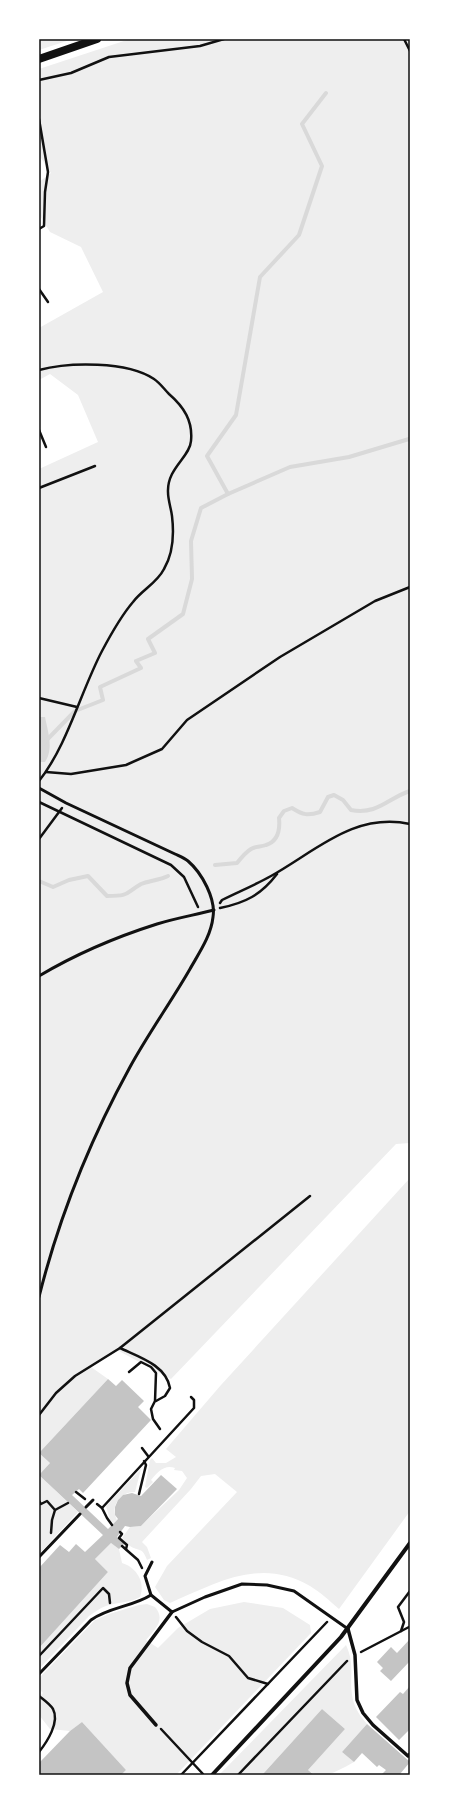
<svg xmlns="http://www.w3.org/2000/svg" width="449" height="1814" font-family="'Noto Serif',serif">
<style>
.green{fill:#eee}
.water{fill:#d9d9d9}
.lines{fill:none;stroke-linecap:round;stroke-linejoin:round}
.stream{stroke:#d9d9d9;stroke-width:4}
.building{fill:#c4c4c4}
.path{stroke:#111;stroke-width:2.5}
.service{stroke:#111;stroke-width:3}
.pedestrian{stroke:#111;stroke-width:3.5}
.minor{stroke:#111;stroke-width:4}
.secondary{stroke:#111;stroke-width:8}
.neatline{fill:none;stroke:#111;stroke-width:1.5}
</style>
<rect width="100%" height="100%" fill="#fff"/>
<!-- green -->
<g class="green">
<polygon points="39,39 73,39 39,50"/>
<polygon points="130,39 410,39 410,1143 396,1144 171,1379 117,1350 91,1367 108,1379 39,1453 50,1463 39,1475 78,1512 39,1554 39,469 98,442 78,395 50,374 39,380 39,328 103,292 81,247 50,232 39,214 39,182 51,173 39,155 39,69"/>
<path d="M410 1178V1511L339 1609C330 1601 320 1592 310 1586 260 1557 217 1583 170 1603L164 1600 155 1587 167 1566 237 1492 215 1474 201 1476 191 1489 142 1542 147 1547 151 1558 147 1560C142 1546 139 1552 130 1546 127 1544 124 1541 122 1538L130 1527 141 1526 145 1522 179 1490 187 1478 182 1471 174 1470 175 1468C164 1464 157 1473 151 1480L153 1482 147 1488 145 1487 150 1460 152 1458 156 1463H166L176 1457 166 1449 221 1385Z"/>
<path d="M141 1469 135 1492C120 1492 110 1505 117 1520L113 1523 110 1520 106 1506Z"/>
<path d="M111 1543 119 1549 122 1563C136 1567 146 1582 140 1597 130 1603 117 1602 106 1606 100 1608 95 1612 89 1616L39 1669V1648L108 1572 95 1559Z"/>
<path d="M244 1602 283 1608 310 1625 311 1633 176 1775H121L126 1770 82 1722 70 1731 50 1729 39 1715V1697L43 1693C37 1688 39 1683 41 1676L95 1620 109 1614 139 1605 147 1604 155 1607C166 1620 155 1629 146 1640L158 1648 178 1628 210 1609Z"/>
<path d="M346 1645C356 1667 348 1679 353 1700 355 1709 361 1717 367 1724L342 1752 354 1762C339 1770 322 1782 308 1770L345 1729 322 1709 262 1775 220 1774Z"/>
</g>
<!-- water -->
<path class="water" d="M39 717H45C48 732 54 749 45 762H39Z"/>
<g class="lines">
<!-- stream -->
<g class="stream">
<polyline points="228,494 290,467 349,457 409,439"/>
<polyline points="39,748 75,711 103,700 100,687 141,668 136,661 155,653 148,639 183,614 192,579 191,541 201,508 228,494 207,456 236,415 260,277 299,235 322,166 302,124 326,93"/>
<path d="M215 865 237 863C241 858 246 852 251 849 256 846 261 847 266 845 279 841 280 828 279 818L284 811 292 808C303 815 308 816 320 812L328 797 334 795 343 800 351 810C378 815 388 798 410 791"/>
<path d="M39 881 53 887 69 880 88 876 107 896C130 896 124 894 141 884 148 881 160 880 168 876"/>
</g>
</g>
<!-- building -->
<g class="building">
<polygon points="108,1379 116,1386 122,1380 144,1401 138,1407 151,1420 83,1493 79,1489 72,1495 108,1529 118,1519 115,1515 115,1507 118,1500 123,1495 132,1493 141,1496 161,1475 177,1489 141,1526 130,1527 125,1526 117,1537 124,1544 119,1549 111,1543 95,1559 108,1572 39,1648 39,1568 60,1545 69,1552 76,1544 85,1552 103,1535 39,1475 50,1463 39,1453"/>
<polygon points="410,1639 410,1661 391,1681 380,1671 383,1668 377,1662 391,1647 397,1653"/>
<polygon points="410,1686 410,1729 399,1740 376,1717 400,1692 403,1694"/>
<polygon points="322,1709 345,1729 308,1770 314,1775 264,1775 263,1774"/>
<polygon points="82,1722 126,1770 121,1775 39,1775 39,1763 70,1731"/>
<polygon points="367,1724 410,1762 400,1774 401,1775 381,1775 386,1770 379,1765 377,1767 362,1753 354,1762 342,1752"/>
</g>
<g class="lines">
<!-- path -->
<g class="path">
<polyline points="404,39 410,51"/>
<polyline points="39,80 71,73 109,57 200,46 224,39"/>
<polyline points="39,119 48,172 45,192 44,226 39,229"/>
<polyline points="39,289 48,302"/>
<path d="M39 370C69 362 127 361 154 379 160 383 164 389 169 394 184 407 193 421 191 441 190 457 167 468 168 492 168 500 171 508 172 516 174 533 173 554 164 569 157 583 142 590 133 602 121 616 111 634 102 651 81 691 67 746 39 781"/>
<polyline points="39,430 46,447"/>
<polyline points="39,488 95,466"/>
<polyline points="39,698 77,707"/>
<polyline points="46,772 71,774 126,765 162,749 187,720 280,657 375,601 410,587"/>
<polyline points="39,802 171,865 184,877 198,907"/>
<polyline points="39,839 62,808"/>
<path d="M220 903 222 900C238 892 255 885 271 876 316 851 354 812 410 824"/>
<path d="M220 908C245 903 261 895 277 874"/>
<path d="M120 1348C139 1357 166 1365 170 1388L165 1396 156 1401"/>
<polyline points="129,1372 141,1362 151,1367 156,1373 155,1401 151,1409 153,1419 160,1429"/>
<polyline points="39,1415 56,1393 75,1376 120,1348 310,1196"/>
<polyline points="142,1448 148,1456"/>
<polyline points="76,1492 85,1499"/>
<polyline points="139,1494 146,1465 144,1461"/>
<polyline points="39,1501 41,1504 47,1501 55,1510 52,1520 51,1533"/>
<polyline points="97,1504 102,1508 194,1408 194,1400 191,1397"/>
<polyline points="102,1508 107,1518 112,1525"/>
<polyline points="55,1510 68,1503"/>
<polyline points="120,1532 122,1534 119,1538 127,1545 126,1549"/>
<polyline points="122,1546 138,1560 142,1568"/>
<polyline points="176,1617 187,1631 202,1642 229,1656 248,1678 268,1684"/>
<polyline points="401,1631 404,1622 398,1607 410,1591"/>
<polyline points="361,1652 409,1627"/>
<polyline points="39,1656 103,1588 109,1594 110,1603"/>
<path d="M39 1696C44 1700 50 1704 53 1709 60 1722 47 1742 39 1752"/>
<polyline points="161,1729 203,1774"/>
<polyline points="181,1775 327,1622"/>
<polyline points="238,1775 347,1661"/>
</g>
<!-- service -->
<g class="service">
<path d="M39 788 66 803 175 854C179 856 184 858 188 861 202 873 216 899 213 917 211 936 199 953 190 969 171 1002 148 1034 130 1067 90 1140 59 1217 39 1297"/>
<path d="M39 976C76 954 116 937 157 924 176 918 195 915 214 910"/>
<polyline points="86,1507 93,1500"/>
<polyline points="39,1557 80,1514"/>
<polyline points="152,1562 145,1576 151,1595 172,1612 205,1597 242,1584 267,1585 294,1591 348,1629"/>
<path d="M39 1674 91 1620C109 1607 132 1607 151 1595"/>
</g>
<!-- pedestrian -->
<g class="pedestrian">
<polyline points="348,1629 355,1655 357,1700 363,1713 373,1725 408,1756 410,1754"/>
<polyline points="156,1725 130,1695 127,1683 130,1668 172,1612"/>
</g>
<!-- minor -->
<polyline class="minor" points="212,1775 341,1637 410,1543"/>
<!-- secondary -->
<polyline class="secondary" points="39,59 97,39"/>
</g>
<!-- border -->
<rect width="449" height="1814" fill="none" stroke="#ffffff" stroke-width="80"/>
<rect x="40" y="40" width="369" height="1734" class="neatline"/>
</svg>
